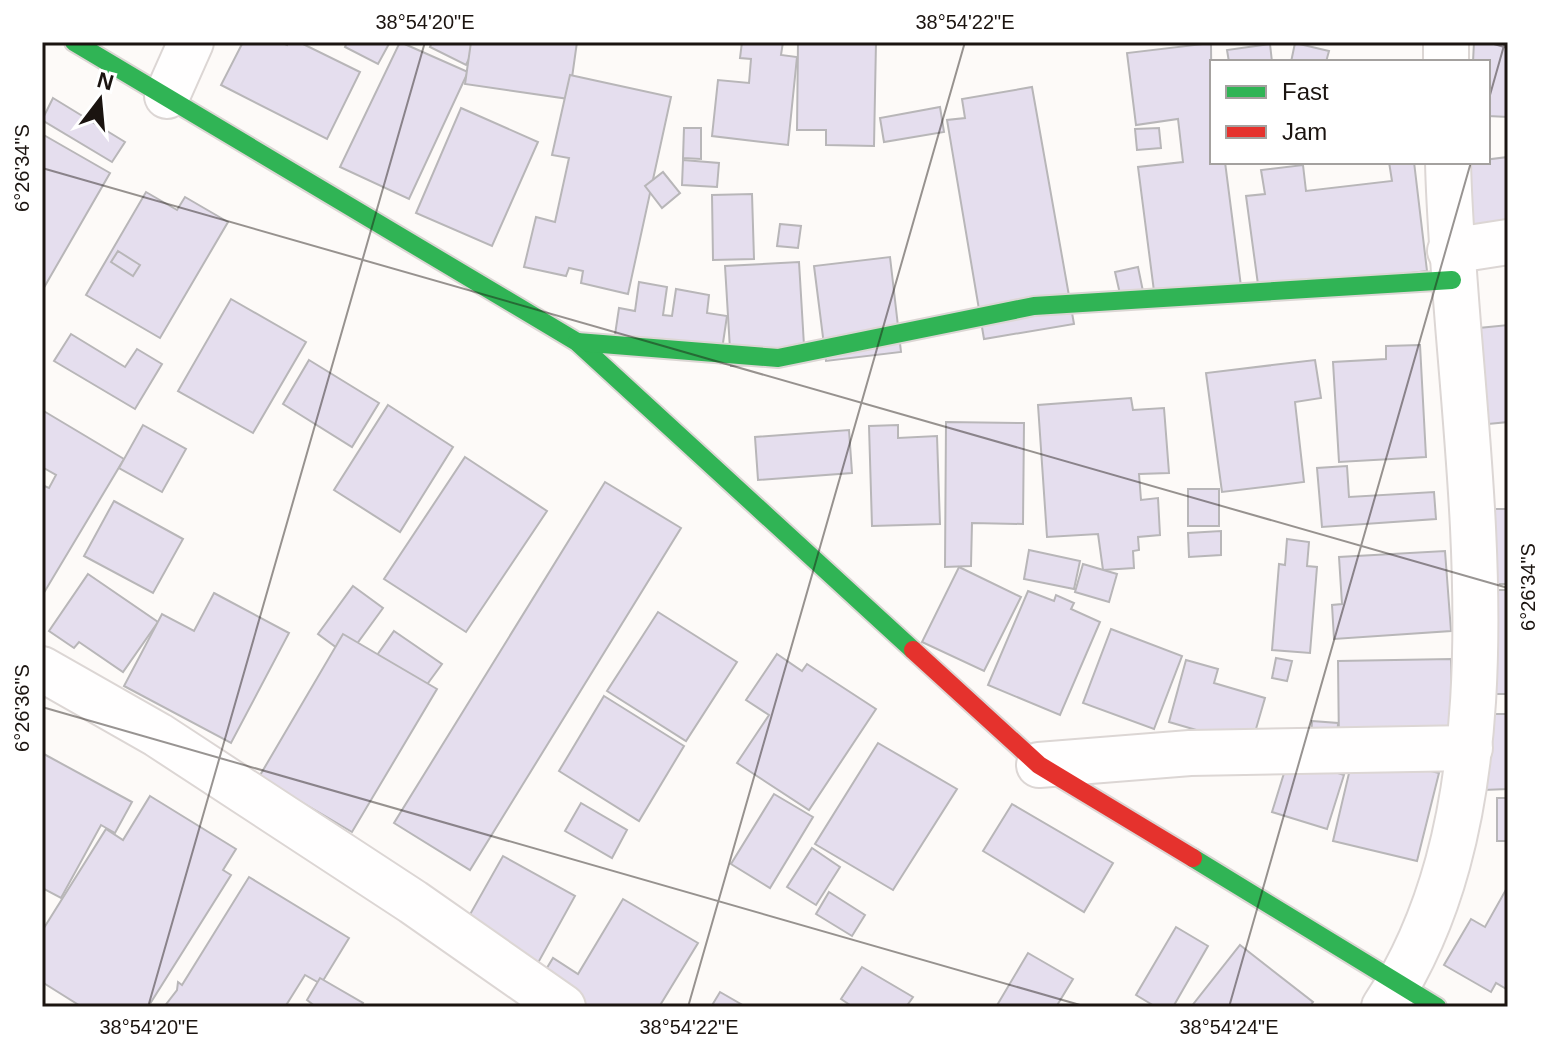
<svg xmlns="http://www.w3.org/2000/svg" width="1550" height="1049" font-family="Helvetica,sans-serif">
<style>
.building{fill:#e5deee;stroke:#b8b6b8;stroke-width:2}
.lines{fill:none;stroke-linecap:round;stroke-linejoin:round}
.street-casing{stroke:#dcd6d4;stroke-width:48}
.fast-casing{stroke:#dcd6d4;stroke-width:22}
.jam-casing{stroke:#dcd6d4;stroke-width:22}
.street{stroke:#fffefe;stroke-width:44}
.fast{stroke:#30b455;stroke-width:18}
.jam{stroke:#e5322d;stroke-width:18}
.ticks{fill:none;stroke:#1b1410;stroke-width:2;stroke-opacity:0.45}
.neatline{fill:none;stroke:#1b1410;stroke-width:3}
.ticks-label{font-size:20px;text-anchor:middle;fill:#1b1410}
</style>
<rect width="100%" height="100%" fill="#fdfaf8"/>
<!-- building -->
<g class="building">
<polygon points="243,42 280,42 287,45 288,42 299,42 360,72 327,139 221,85"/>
<polygon points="347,42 390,42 378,64 345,47"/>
<polygon points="400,42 468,72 409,199 340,167"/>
<polygon points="432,42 477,42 466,65 430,47"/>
<polygon points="471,42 577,42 569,99 465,84"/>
<polygon points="742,42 783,42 781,55 797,57 788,145 712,136 718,80 749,83 751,59 740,58"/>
<polygon points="798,42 876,42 874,146 826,145 826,130 797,130"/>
<polygon points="1474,42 1508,42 1508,117 1488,116 1488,62 1473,62"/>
<polygon points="1211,43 1212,162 1225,162 1242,294 1155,299 1138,167 1183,162 1178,119 1136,125 1127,53"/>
<polygon points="1295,43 1329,51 1326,62 1291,62"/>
<polygon points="1270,44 1272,62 1229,62 1227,50"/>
<polygon points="570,75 671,97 628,294 581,283 583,271 569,268 566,276 524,267 536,217 555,222 569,158 552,155"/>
<polygon points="1032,87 1074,324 984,339 947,120 965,118 962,99"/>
<polygon points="53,98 125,142 112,162 42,120"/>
<polygon points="940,107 944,132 884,142 880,118"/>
<polygon points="461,108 538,142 492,246 416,213"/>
<polygon points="684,128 701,128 701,159 683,158"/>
<polygon points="1159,128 1161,148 1137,150 1135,129"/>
<polygon points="42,134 110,173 42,291"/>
<polygon points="1508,157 1508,253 1474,256 1468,162"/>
<polygon points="683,160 719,163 717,187 682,185"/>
<polygon points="1370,162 1414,162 1427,271 1259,292 1246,196 1265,194 1261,170 1303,165 1306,191 1392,181 1389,162"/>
<polygon points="663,172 680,193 662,208 645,186"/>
<polygon points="146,192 177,210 185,197 228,222 160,338 86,295"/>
<polygon points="752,194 754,259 713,260 712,195"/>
<polygon points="780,224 801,226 798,248 777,246"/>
<polygon points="118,251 140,265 133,276 111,262"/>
<polygon points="890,257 901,352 826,361 814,266"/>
<polygon points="799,262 805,362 731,366 725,266"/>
<polygon points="1138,267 1145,301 1123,307 1115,272"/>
<polygon points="639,282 667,287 663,315 672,316 676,289 709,295 707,313 727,316 720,363 613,348 619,308 635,311"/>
<polygon points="231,299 306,342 253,433 178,391"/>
<polygon points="1508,325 1508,422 1478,425 1469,329"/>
<polygon points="71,334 125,367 137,349 162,364 135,409 54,361"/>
<polygon points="1420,345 1426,457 1339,462 1333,362 1386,359 1386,346"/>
<polygon points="309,360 379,403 352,447 283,404"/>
<polygon points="1315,360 1321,398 1295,402 1304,482 1222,492 1206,373"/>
<polygon points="1131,398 1133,410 1164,408 1169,473 1139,474 1141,500 1158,498 1160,535 1138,537 1139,550 1133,551 1134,568 1103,570 1098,534 1047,537 1038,405"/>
<polygon points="388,405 453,447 400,532 334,490"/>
<polygon points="42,410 124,459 42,596 42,485 49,488 56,475 42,467"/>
<polygon points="946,422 1024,423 1023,524 972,523 971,566 945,567"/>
<polygon points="143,425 186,449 162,492 119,468"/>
<polygon points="898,425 898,438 937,436 940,524 872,526 869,426"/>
<polygon points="849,430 852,473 758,480 755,437"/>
<polygon points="465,457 547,511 466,632 384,579"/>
<polygon points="1347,466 1349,497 1434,492 1436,519 1322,527 1317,468"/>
<polygon points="605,482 681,528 470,870 394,823"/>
<rect x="1188" y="489" width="31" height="37"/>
<polygon points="114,501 183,539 153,593 84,556"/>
<rect x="1482" y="509" width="26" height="75"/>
<polygon points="1221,531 1221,555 1189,557 1188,533"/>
<polygon points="1287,539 1309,542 1307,566 1317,567 1310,653 1272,650 1279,564 1285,565"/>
<polygon points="1029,550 1080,561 1074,589 1024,579"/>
<polygon points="1445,551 1451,631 1334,639 1332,605 1342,604 1339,557"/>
<polygon points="1083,564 1117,574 1109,602 1075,592"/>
<polygon points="959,567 1021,597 984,671 922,642"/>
<polygon points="88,574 158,622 123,672 79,642 74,648 49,631"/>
<polygon points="353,586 383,608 348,656 318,634"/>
<rect x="1485" y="590" width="23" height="104"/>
<polygon points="1028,591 1054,601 1056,595 1074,603 1071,609 1100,622 1060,715 988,685"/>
<polygon points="214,593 289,633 231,743 124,686 162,614 194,631"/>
<polygon points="658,612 737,662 686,741 607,691"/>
<polygon points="1111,629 1182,656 1154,729 1083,703"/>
<polygon points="394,631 442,664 423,690 375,658"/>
<polygon points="343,634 437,689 352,832 259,777"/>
<polygon points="777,654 802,671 807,664 876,709 809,810 737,763 769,715 746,700"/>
<polygon points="1276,658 1292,661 1287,681 1272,678"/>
<polygon points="1451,659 1453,744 1339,746 1338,661"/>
<polygon points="1186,660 1218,669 1214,683 1265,698 1251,746 1169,722"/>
<polygon points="604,696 684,746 639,821 559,771"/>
<polygon points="1482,714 1508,714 1508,789 1483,790"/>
<polygon points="1312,721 1338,723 1337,742 1311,741"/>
<polygon points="878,743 957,789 893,890 815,844"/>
<polygon points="1354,752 1439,773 1417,861 1333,841"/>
<polygon points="42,753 132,802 115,833 101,825 61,898 42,888"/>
<polygon points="1289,757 1344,775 1327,829 1272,812"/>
<polygon points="774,794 813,817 770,888 731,864"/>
<polygon points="150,796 236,849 223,870 231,875 148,1007 82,1007 42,982 42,931 106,829 123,840"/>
<rect x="1497" y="798" width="11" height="43"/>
<polygon points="581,803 627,830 612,858 565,831"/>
<polygon points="1012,804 1113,863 1084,912 983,851"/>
<polygon points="812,848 840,867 816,905 787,887"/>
<polygon points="503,856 575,896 528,981 455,941"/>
<polygon points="249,877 349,938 321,984 305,975 285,1007 164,1007 177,990 178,982 182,985"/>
<polygon points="1508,886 1508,990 1496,983 1491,992 1444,965 1471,919 1485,927"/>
<polygon points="829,892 865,915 852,936 816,914"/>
<polygon points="623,899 698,943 659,1007 530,1007 525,1004 553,958 578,974"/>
<polygon points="1176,927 1208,946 1173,1007 1156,1007 1136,995"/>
<polygon points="1240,945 1313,1002 1309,1007 1191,1007"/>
<polygon points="1028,953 1073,979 1056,1007 996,1007"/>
<polygon points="862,967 913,997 906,1007 853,1007 841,999"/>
<polygon points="320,978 363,1003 361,1007 316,1007 307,1000"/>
<polygon points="720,992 746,1007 711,1007"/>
</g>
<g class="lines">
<!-- street casing -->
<g class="street-casing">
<g id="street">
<polyline points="1446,42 1446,62"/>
<polyline points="167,96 191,42"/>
<polyline points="1450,251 1508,242"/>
<polyline points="42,669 158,735 413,902 563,1007"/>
<polyline points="1039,765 1190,753 1470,748"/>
<path d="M1384 1007C1536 778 1454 422 1448 162"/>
</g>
</g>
<!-- fast casing -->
<g class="fast-casing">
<g id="fast">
<polyline points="74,42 577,342 913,650"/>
<polyline points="577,342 778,358 1034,306 1452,280"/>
<polyline points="1193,858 1437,1007"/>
</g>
</g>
<!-- jam casing -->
<g class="jam-casing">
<polyline id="jam" points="913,650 1039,765 1193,858"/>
</g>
<!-- street -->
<use href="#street" class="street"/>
<!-- fast -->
<use href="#fast" class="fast"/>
<!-- jam -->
<use href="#jam" class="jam"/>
</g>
<!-- ticks -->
<path class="ticks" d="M1487 42 1508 48M1488 102 1505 42M42 168 1508 588M42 707 1087 1007M148 1007 425 42M688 1007 965 42M1229 1007 1471 162"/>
<!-- border -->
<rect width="1550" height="1049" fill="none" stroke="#ffffff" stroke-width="88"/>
<!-- legend -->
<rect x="1210" y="60" width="280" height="104" fill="#ffffff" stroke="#a4a19f" stroke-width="2"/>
<rect x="1226" y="86" width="40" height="12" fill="#30b455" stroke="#a4a19f" stroke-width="2"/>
<text x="1282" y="100" font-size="24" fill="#1b1410">Fast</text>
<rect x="1226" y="126" width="40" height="12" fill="#e5322d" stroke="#a4a19f" stroke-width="2"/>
<text x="1282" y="140" font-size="24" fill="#1b1410">Jam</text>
<!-- north arrow -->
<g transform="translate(100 100) rotate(16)" stroke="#ffffff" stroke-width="6" paint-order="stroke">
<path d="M0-6L14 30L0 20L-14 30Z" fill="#1b1410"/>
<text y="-12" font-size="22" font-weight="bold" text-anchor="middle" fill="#1b1410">N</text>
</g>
<rect x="44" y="44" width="1462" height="961" class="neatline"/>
<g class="ticks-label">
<text x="425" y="29">38°54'20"E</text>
<text x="965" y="29">38°54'22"E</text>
<text transform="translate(22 168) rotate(-90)" y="7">6°26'34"S</text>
<text transform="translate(1528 587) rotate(-90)" y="7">6°26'34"S</text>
<text transform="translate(22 708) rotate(-90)" y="7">6°26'36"S</text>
<text x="149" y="1034">38°54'20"E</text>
<text x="689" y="1034">38°54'22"E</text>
<text x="1229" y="1034">38°54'24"E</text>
</g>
</svg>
